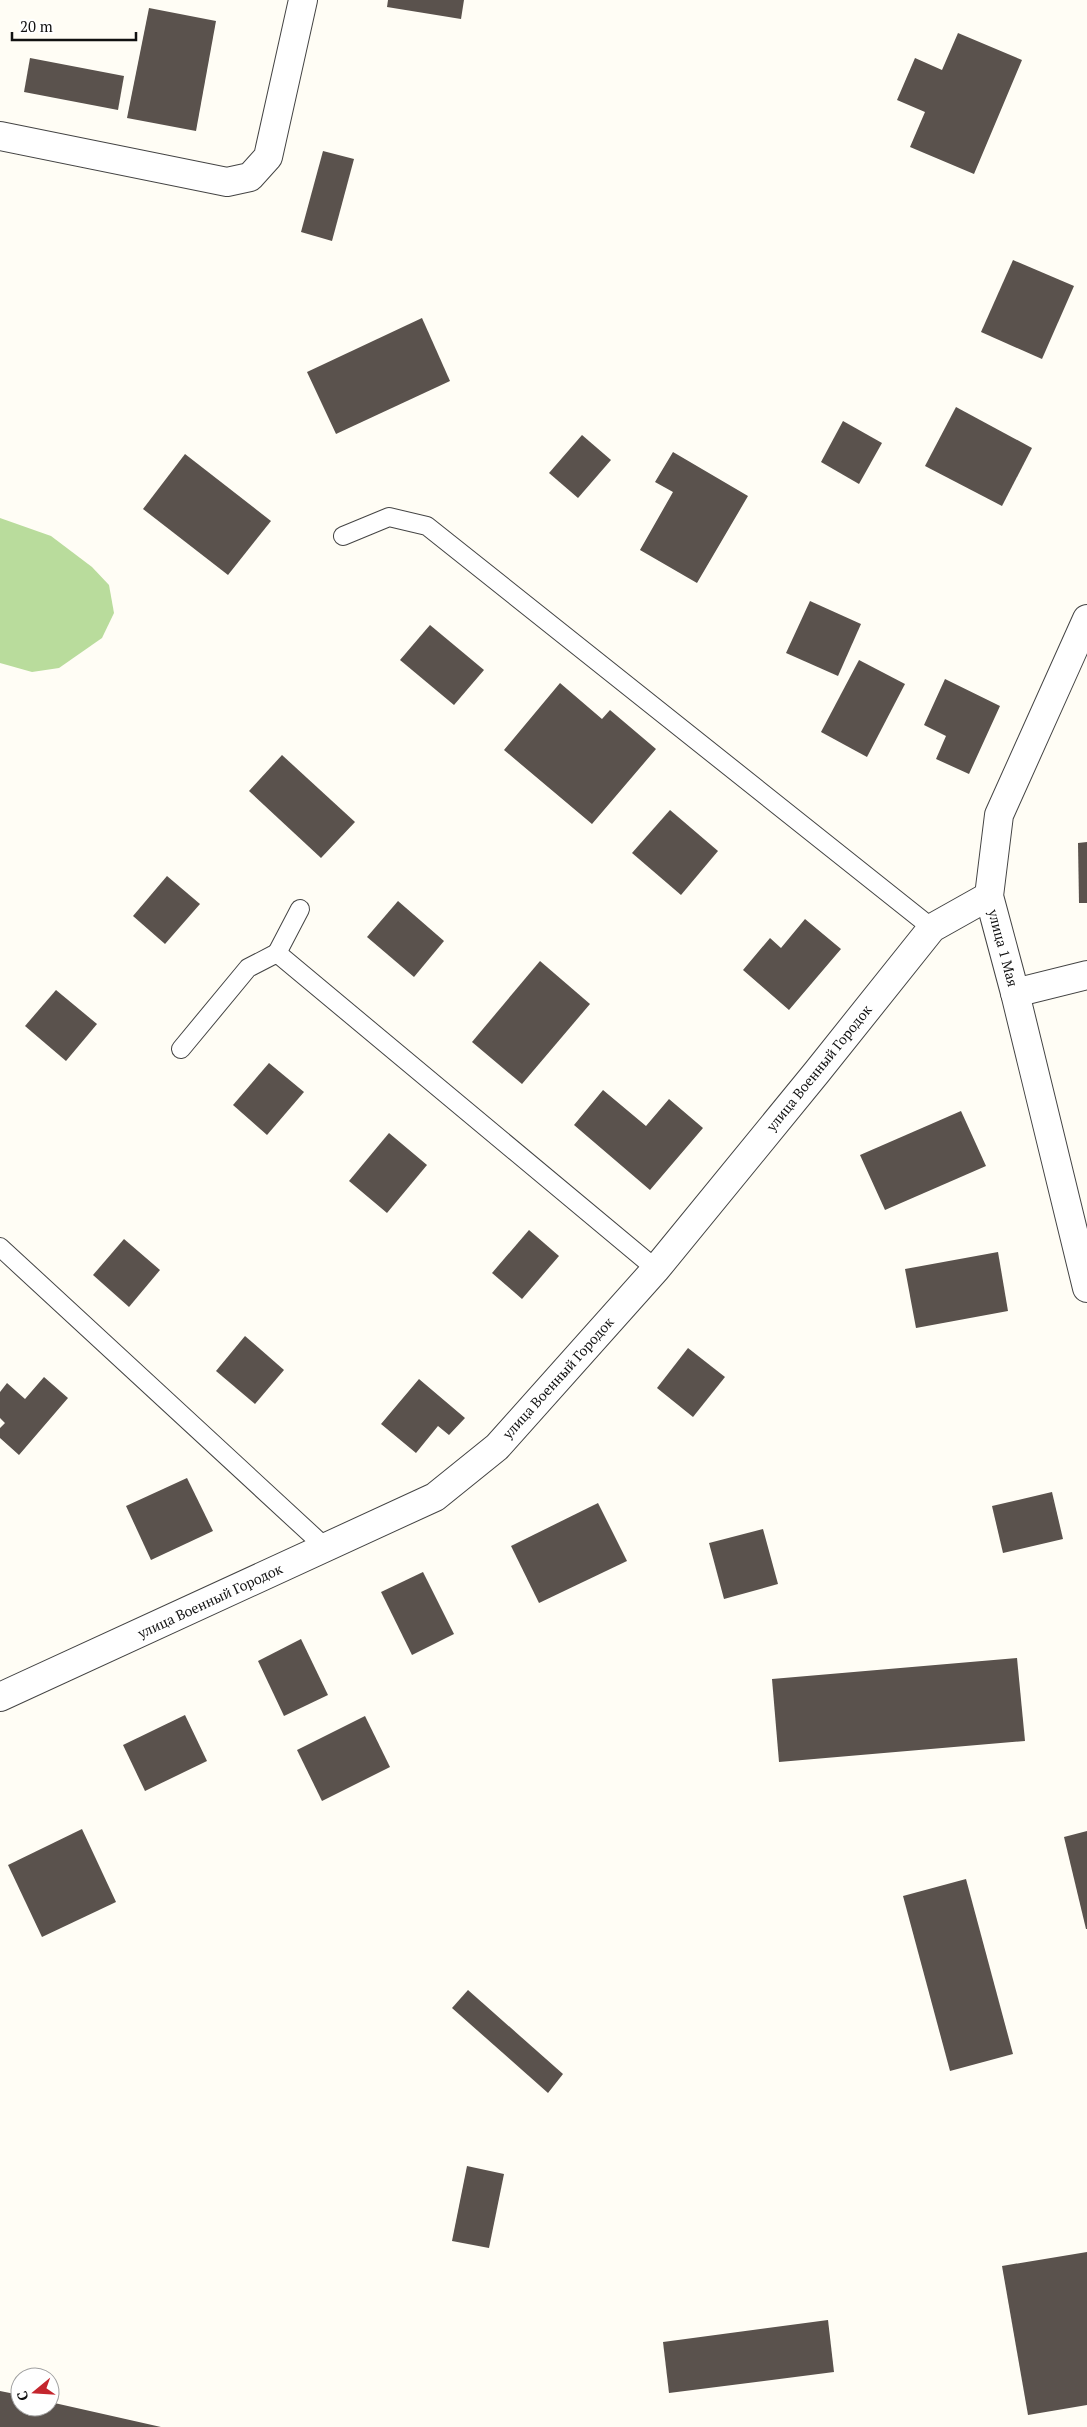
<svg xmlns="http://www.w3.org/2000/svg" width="1087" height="2427" font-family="'PT Serif',serif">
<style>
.forest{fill:#b9dc9c}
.building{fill:#5a524d}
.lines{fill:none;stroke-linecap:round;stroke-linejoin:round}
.lane-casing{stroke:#444;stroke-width:20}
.street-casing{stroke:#444;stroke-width:30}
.lane{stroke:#fff;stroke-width:18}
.street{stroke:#fff;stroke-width:28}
.labels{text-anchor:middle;stroke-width:5;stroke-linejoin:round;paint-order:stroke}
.street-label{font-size:14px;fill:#111;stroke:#fff}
</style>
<rect width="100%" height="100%" fill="#fffdf5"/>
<!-- forest -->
<polygon class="forest" points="0,518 51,536 92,567 109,585 114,613 102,638 59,668 32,672 0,663"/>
<!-- building -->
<g class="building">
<polygon points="388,0 464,0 461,19 387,7"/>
<polygon points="149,8 216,21 196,131 127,118"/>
<polygon points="958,33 1022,60 974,174 910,147 925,112 897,100 915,58 942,70"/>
<polygon points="30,58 124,76 118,110 24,92"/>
<polygon points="323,151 354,159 332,241 301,232"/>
<polygon points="1013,260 1074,286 1042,359 981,332"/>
<polygon points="422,318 450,381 336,434 307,372"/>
<polygon points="956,407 1032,448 1002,506 925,466"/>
<polygon points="843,421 882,443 859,484 821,462"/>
<polygon points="582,435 611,460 578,498 549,473"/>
<polygon points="673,452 748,496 697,583 640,550 673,492 655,482"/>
<polygon points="185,454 271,521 228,575 143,509"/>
<polygon points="810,601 861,624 838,676 786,653"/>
<polygon points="430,625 484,670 454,705 400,660"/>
<polygon points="859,660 905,684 867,757 821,732"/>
<polygon points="945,679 1000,706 969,774 936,759 946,736 924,725"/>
<polygon points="560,683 602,719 610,710 656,749 592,824 504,750"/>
<polygon points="282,755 355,822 321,858 249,791"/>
<polygon points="670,810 718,851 681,895 632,853"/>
<polygon points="1087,842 1087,903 1079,903 1078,843"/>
<polygon points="167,876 200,904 165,944 133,916"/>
<polygon points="398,901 444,941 414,977 367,937"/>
<polygon points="805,919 841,949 789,1010 743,970 770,938 781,948"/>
<polygon points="540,961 590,1004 522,1084 472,1042"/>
<polygon points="56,990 97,1024 66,1061 25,1026"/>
<polygon points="269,1063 304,1092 267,1135 233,1105"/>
<polygon points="603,1090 646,1126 669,1099 703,1128 650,1190 574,1125"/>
<polygon points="961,1111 986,1166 885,1210 860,1155"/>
<polygon points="389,1133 427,1165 387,1213 349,1181"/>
<polygon points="529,1230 559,1256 522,1299 492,1273"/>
<polygon points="124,1239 160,1270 129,1307 93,1275"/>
<polygon points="998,1252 1008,1311 916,1328 905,1269"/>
<polygon points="245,1336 284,1370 255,1404 216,1371"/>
<polygon points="688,1348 725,1377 693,1417 657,1388"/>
<polygon points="44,1377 68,1398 19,1455 0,1438 0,1428 5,1423 0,1418 0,1392 7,1383 25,1399"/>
<polygon points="419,1379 465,1418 449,1435 438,1426 416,1453 381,1424"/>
<polygon points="187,1478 213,1531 151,1560 126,1506"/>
<polygon points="1052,1492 1063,1539 1003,1553 992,1506"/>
<polygon points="598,1503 627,1561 539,1603 511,1546"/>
<polygon points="763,1529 778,1584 724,1599 709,1543"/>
<polygon points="423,1572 454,1634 412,1655 381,1592"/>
<polygon points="301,1639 328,1695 284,1716 258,1661"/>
<polygon points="1017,1658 1025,1741 779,1762 772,1679"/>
<polygon points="185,1715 207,1761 145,1791 123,1745"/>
<polygon points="365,1716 390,1767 322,1801 297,1750"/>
<polygon points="82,1829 116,1902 42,1937 8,1865"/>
<polygon points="1087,1831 1087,1929 1086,1929 1064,1837"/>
<polygon points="966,1879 1013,2054 950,2071 903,1896"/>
<polygon points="468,1990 563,2074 548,2093 452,2008"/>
<polygon points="467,2166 504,2174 489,2248 452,2241"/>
<polygon points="1087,2252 1087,2405 1028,2415 1002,2266"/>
<polygon points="828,2320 834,2372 669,2393 663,2342"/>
<polygon points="0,2391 20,2395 20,2407 50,2407 50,2402 161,2427 0,2427"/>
</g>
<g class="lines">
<!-- lane casing -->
<g class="lane-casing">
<g id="lane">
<polyline points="343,536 389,517 427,526 932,928"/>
<polyline points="277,953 300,909"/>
<polyline points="181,1049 248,968 277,953 656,1269"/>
<polyline points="0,1247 326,1548"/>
</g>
</g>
<!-- street casing -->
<g class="street-casing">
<g id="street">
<polyline points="0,136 227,182 250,177 268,157 303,0"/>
<polyline points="1087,619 999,815 989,896 1015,993 1087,1288"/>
<polyline points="1015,993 1087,975"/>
<polyline points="0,1697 435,1497 497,1447 656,1269 817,1072 932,928 989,896"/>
</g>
</g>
<!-- lane -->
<use href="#lane" class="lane"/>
<!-- street -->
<use href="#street" class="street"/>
</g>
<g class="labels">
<!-- street labels -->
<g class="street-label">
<text transform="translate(1003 948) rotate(75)" y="5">улица 1 Мая</text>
<text transform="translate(819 1068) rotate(-51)" y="5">улица Военный Городок</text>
<text transform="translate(558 1378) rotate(-48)" y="5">улица Военный Городок</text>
<text transform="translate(210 1601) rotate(-25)" y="5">улица Военный Городок</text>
</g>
</g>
<!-- north arrow -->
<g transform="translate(35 2392) rotate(252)"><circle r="24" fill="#ffffff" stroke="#a0a0a0"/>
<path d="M0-4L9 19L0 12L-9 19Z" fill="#c4262e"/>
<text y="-8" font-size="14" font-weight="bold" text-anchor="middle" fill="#111111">С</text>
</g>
<!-- scale -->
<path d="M12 32v8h124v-8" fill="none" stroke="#111111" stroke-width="2.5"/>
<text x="20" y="32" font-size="15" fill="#111111" stroke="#ffffff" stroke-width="4" paint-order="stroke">20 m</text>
</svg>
